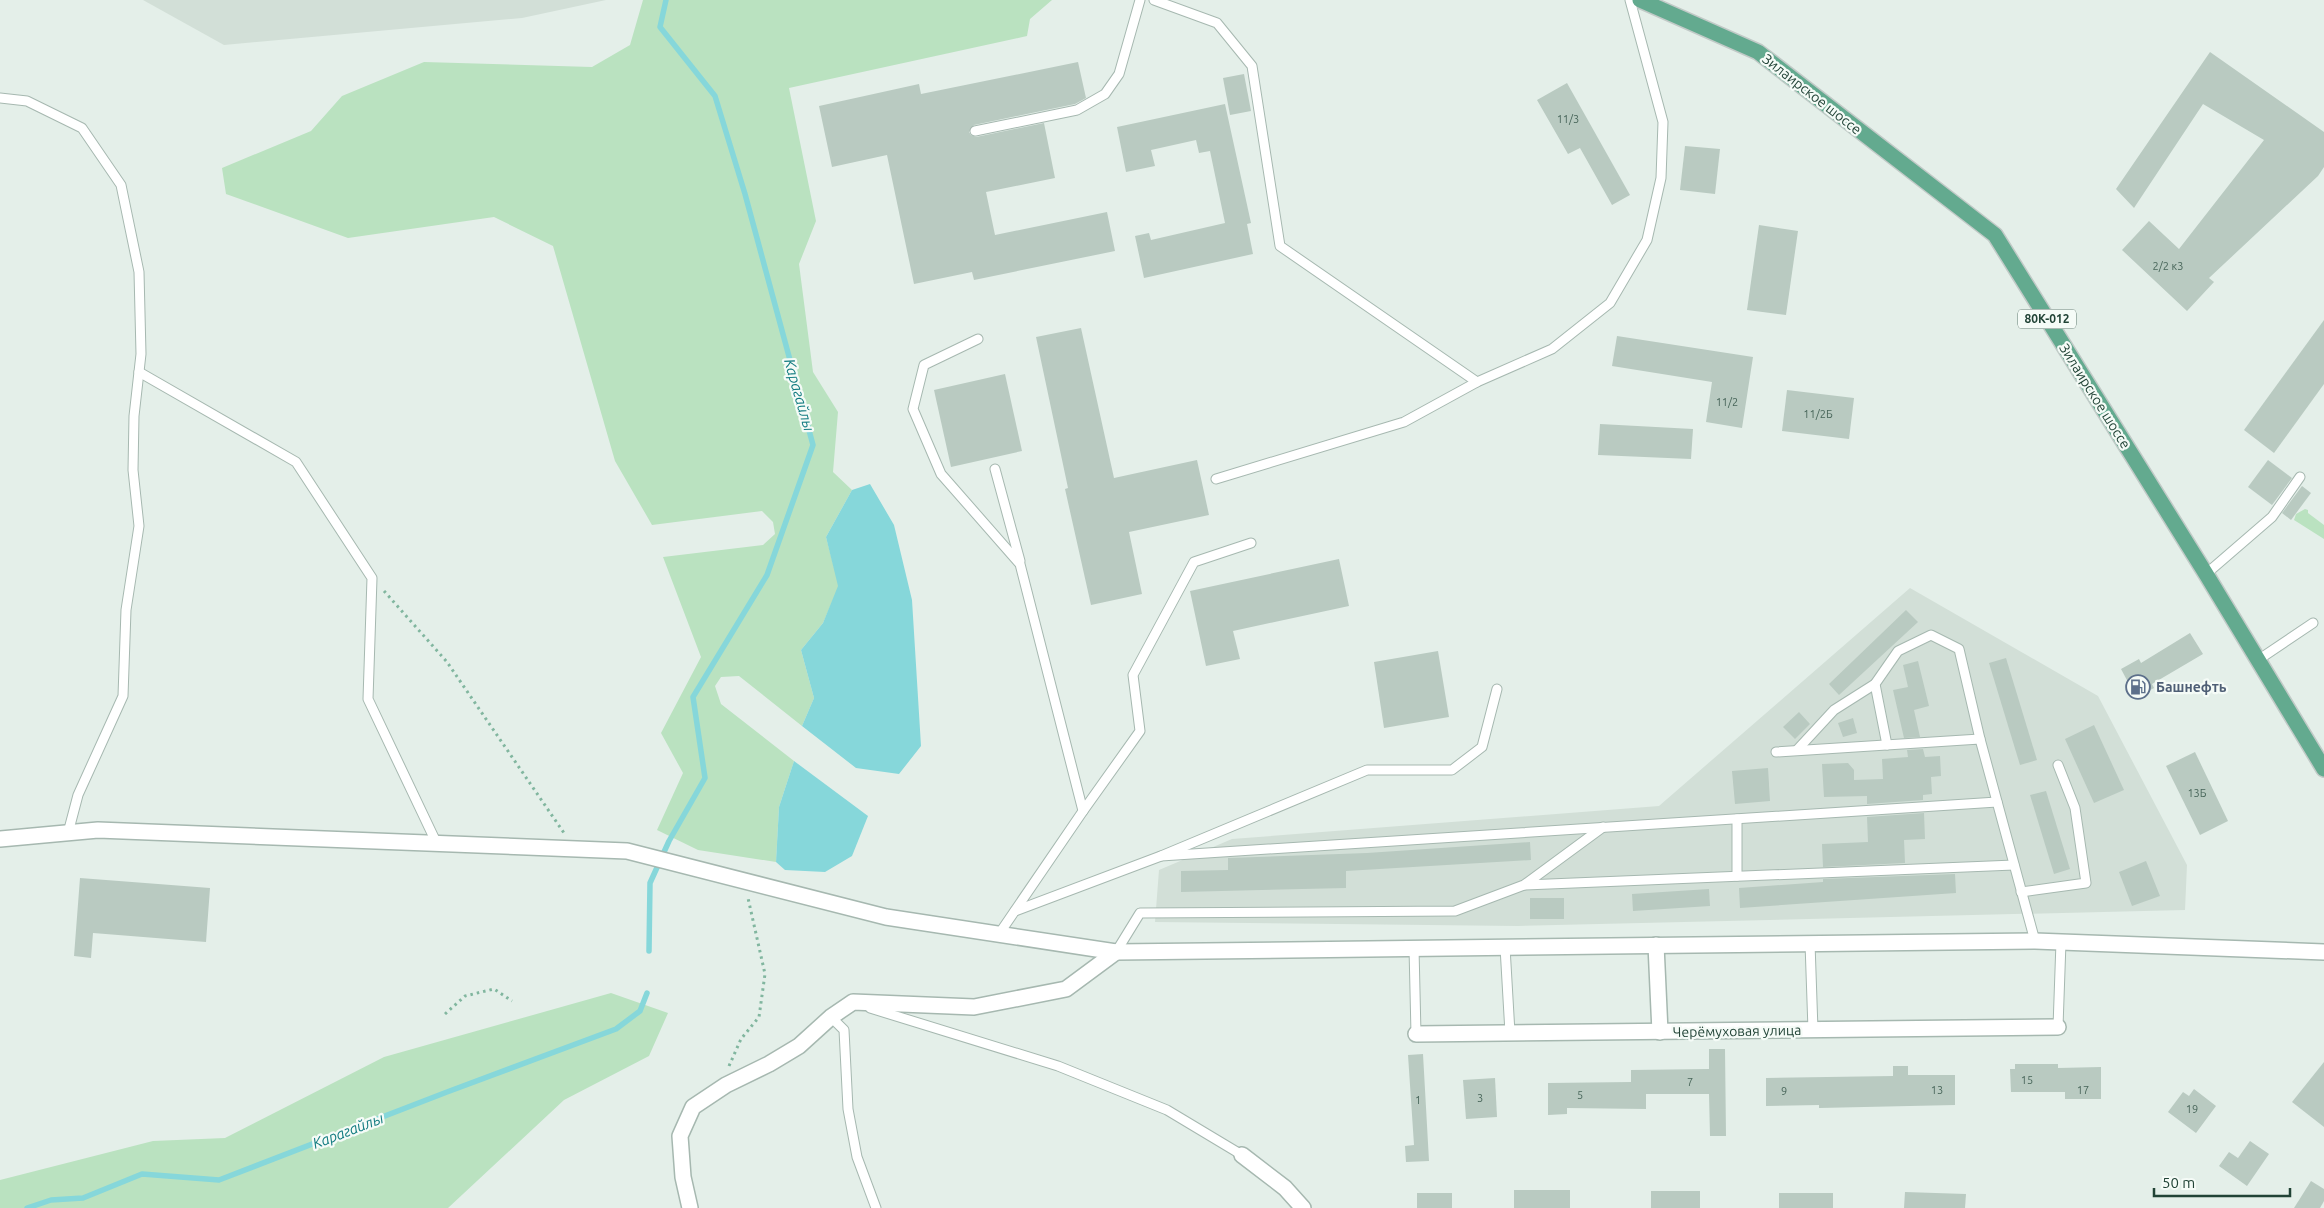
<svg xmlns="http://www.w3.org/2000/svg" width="2324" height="1208" font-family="Ubuntu,sans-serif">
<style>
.built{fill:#d2dfd7}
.green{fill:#bae2c0}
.water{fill:#86d7da}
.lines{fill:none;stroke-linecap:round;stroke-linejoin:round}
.stream{stroke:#86d7da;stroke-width:5.5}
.building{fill:#b9cac1}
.lane-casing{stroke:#a6b8b0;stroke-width:11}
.street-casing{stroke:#a6b8b0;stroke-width:18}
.primary-casing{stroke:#c1cac7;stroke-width:18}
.path{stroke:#81b69f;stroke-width:3;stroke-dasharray:2.5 4;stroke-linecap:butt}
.lane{stroke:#fff;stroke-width:9}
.street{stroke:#fff;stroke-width:15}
.primary{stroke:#63aa8f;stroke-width:15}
.labels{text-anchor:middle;stroke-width:4.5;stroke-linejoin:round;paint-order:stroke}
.number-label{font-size:11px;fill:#476559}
.shield{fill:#f5fbf7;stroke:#617a70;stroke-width:1}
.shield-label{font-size:12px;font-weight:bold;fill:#214336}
.street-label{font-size:14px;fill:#214336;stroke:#f5fbf7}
.service-label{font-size:14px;font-weight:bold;fill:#4e5e75;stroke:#f5fbf7;text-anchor:start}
.water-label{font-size:15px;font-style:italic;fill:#137c81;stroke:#f5fbf7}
</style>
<rect width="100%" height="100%" fill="#e4efe9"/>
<!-- built -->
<g class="built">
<polygon points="143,0 606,0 522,18 224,45"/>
<polygon points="1910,588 2098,696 2187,865 2185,910 1518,926 1155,922 1159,870 1232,839 1659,806"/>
</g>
<!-- green -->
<g class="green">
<polygon points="643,0 1052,0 1030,19 1027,36 789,88 816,221 799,264 813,372 838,412 833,472 852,490 826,537 839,586 823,623 801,650 814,698 802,726 739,676 721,677 715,686 721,704 794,761 779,807 776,862 698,850 657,830 683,773 661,733 701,657 663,557 763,545 775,534 773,522 762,511 652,525 615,461 553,246 494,217 348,238 226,194 222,168 311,131 342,96 424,62 592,67 630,45"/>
<polygon points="2305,509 2308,510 2308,513 2324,525 2324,539 2294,520 2296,514"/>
<polygon points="611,993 668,1013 649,1056 564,1100 448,1208 0,1208 0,1180 153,1141 225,1138 384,1057"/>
</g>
<!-- water -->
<g class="water">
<polygon points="870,484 894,525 912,600 921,746 899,774 856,768 802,726 814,698 801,650 823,623 838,586 826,537 852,490"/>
<polygon points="794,761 868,816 852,856 825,872 785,870 776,862 779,807"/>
</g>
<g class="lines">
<!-- stream -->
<g class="stream">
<polyline points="649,951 650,883 669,841 705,778 693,697 767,575 813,445 745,194 715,96 660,27 666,0"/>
<polyline points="27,1208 51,1200 83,1198 142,1174 219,1180 447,1092 616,1029 640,1011 647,993"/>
</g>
</g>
<!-- building -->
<g class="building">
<polygon points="2210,52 2324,132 2324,167 2318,176 2209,278 2214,282 2187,311 2122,250 2149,221 2179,249 2264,140 2203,104 2134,208 2116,189"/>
<polygon points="1078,62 1086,98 1075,104 974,125 969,132 971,135 976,137 1044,123 1055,178 986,192 995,235 1107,212 1115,251 974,280 972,272 914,284 887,155 832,167 819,106 919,84 921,94"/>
<polygon points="1244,74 1251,111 1230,115 1223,78"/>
<polygon points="1567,83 1630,195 1612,205 1580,148 1568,154 1537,100"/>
<polygon points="1225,104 1251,223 1247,224 1253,254 1144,278 1135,236 1149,233 1151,240 1225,223 1210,151 1199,153 1196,140 1151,150 1155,166 1126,172 1117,127"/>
<polygon points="1685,146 1720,149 1715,194 1680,190"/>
<polygon points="1759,225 1798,231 1786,315 1747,310"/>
<polygon points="2324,320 2324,384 2274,453 2244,430"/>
<polygon points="1081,328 1114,478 1197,460 1209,515 1129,532 1142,594 1091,605 1065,489 1068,488 1036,337"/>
<polygon points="1617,336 1753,357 1742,428 1706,422 1712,382 1612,366"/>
<polygon points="1005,374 1022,451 951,467 934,390"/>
<polygon points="1787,390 1854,398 1849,439 1782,431"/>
<polygon points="1600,424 1693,429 1691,459 1598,455"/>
<polygon points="2268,460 2292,478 2272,505 2248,487"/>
<polygon points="2302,486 2311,493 2291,520 2282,513"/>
<polygon points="1339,559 1349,606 1233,631 1240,659 1206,666 1190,591"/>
<polygon points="1906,610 1918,622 1839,695 1829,684"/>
<polygon points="2190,633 2203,654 2152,684 2154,688 2136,697 2121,669 2139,659 2141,663"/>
<polygon points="1438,651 1449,717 1384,728 1374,662"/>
<polygon points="2006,658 2037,760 2020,765 1989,663"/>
<polygon points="1918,661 1929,706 1914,710 1920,737 1904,738 1893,690 1908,687 1903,665"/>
<polygon points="1799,712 1810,724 1795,739 1783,727"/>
<polygon points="1853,718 1857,733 1843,737 1838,723"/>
<polygon points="2094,725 2124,790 2094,803 2065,739"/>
<polygon points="1923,749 1925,757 1940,756 1941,776 1931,777 1932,794 1923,795 1923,800 1867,804 1867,796 1824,797 1822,764 1848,763 1854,770 1854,780 1883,779 1882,759 1908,757 1907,750"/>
<polygon points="2195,752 2228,821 2200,835 2166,766"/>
<polygon points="1768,768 1770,801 1735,804 1732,771"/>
<polygon points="2046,791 2070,869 2054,874 2030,795"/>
<polygon points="1924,813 1925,839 1904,840 1905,863 1823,867 1822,844 1868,842 1867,817"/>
<polygon points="1530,842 1531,860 1346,871 1346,888 1181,892 1181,871 1228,870 1228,858 1367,853"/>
<polygon points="2146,861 2160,896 2132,906 2119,872"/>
<polygon points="1955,874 1956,893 1740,908 1739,888 1823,882 1823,879"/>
<polygon points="80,878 210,888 206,942 93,933 91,958 74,956"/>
<polygon points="1709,889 1710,906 1633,911 1632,894"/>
<rect x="1530" y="898" width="34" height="21"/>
<polygon points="1709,1049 1725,1049 1726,1136 1710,1136 1709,1094 1646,1094 1646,1109 1567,1108 1567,1114 1548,1115 1548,1083 1631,1082 1631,1070 1709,1069"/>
<polygon points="1423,1054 1429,1161 1406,1162 1405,1146 1414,1145 1408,1055"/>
<polygon points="2324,1062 2324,1127 2292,1102"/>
<polygon points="2015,1064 2058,1064 2058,1068 2101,1067 2101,1099 2065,1099 2065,1092 2011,1092 2010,1069 2015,1069"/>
<polygon points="1893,1066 1908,1066 1908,1075 1955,1075 1955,1105 1819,1108 1819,1105 1766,1106 1766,1078 1893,1076"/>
<polygon points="1495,1078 1497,1117 1466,1119 1463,1080"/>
<polygon points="2194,1089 2216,1106 2196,1133 2168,1112 2183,1092 2189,1096"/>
<polygon points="2250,1141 2269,1154 2247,1186 2219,1166 2229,1152 2238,1158"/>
<polygon points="2311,1181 2324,1189 2324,1201 2320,1208 2294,1208"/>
<rect x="1514" y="1190" width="56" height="18"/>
<rect x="1651" y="1191" width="49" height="17"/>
<polygon points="1905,1192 1966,1194 1965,1208 1904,1208"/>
<rect x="1417" y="1193" width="35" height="15"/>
<rect x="1779" y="1193" width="54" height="15"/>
</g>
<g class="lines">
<!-- lane casing -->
<g class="lane-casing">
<g id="lane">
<polyline points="1154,0 1217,23 1252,66 1280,246 1477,382"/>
<polyline points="0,98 27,101 82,128 121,185 139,272 141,354 134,416 133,470 139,526 126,610 123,696 78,795 68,833"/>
<polyline points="975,131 1077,110 1105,94 1119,74 1140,0"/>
<polyline points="978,339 924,365 913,409 941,474 1020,564 1083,811"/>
<polyline points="139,372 296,462 372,578 368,699 437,844"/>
<polyline points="995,469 1020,561"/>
<polyline points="1216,479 1404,422 1477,382 1552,349 1610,303 1647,240 1661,178 1663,122 1630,0"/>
<polyline points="2206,574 2272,517 2300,477"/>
<polyline points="2258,660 2313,623"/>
<polyline points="1875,684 1887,745"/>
<polyline points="1797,750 1834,710 1875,684 1898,651 1931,635 1959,649 1980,739"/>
<polyline points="1776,752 1980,739 2035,941"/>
<polyline points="1737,819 1737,876"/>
<polyline points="1161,856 1997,802"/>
<polyline points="1525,885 2014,865"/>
<polyline points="2021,892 2086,883 2075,808 2058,765"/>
<polyline points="1015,911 1161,856 1367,770 1452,770 1482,747 1497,689"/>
<polyline points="999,934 1083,811 1140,731 1133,675 1194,562 1251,543"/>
<polyline points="1810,943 1813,1030"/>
<polyline points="1505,947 1510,1033"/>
<polyline points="1414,948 1416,1034"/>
<polyline points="1116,952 1140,913 1455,911 1524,885 1603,827"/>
<polyline points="870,1008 1058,1066 1167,1110 1242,1155"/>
<polyline points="831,1017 844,1030 848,1109 857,1157 876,1208"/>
<polyline points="2058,1027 2061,942"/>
</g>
</g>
<!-- street casing -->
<g class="street-casing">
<g id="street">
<polyline points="0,839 98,830 627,851 886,917 1116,952 2035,941 2324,952"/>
<polyline points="1656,945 1660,1032"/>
<polyline points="1416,1034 2058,1027"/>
<polyline points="1242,1155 1285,1188 1303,1208"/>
<polyline points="690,1208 683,1177 680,1136 693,1107 726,1085 769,1064 799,1046 831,1017 853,1002 974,1007 1066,989 1116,952"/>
</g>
</g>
<!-- primary casing -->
<g class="primary-casing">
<polyline id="primary" points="1640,0 1758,52 1995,235 2206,574 2324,769"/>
</g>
<!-- path -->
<g class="path">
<polyline points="384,591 447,662 564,833"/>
<polyline points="445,1014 465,996 494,989 512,1001"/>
<polyline points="729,1066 741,1039 759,1017 765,974 748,898"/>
</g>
<!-- lane -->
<use href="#lane" class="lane"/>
<!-- street -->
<use href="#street" class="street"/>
<!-- primary -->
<use href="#primary" class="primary"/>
</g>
<!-- icons -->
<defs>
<g id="fuel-ring" transform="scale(1.25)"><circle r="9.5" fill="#f5fbf7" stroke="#5c6f8a" stroke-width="1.5"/><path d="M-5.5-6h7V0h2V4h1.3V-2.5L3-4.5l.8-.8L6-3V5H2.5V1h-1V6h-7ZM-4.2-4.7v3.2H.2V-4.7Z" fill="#5c6f8a"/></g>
</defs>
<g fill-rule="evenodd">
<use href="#fuel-ring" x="2138" y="687"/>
</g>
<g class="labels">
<!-- number labels -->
<g class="number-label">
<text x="1568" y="123">11/3</text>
<text x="2168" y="270">2/2 к3</text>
<text x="1727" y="406">11/2</text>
<text x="1818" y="418">11/2Б</text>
<text x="2197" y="797">13Б</text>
<text x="2027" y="1084">15</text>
<text x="1690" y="1086">7</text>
<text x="1937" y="1094">13</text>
<text x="2083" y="1094">17</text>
<text x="1784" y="1095">9</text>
<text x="1580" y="1099">5</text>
<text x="1480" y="1102">3</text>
<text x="1418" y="1104">1</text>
<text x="2192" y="1113">19</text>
</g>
<!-- shield labels -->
<rect class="shield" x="2018" y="309.5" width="58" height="19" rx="4"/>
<g class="shield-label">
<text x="2047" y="323">80К-012</text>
</g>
<!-- street labels -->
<g class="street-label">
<text transform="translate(1812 94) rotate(38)" y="5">Зилаирское шоссе</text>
<text transform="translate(2095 396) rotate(58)" y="5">Зилаирское шоссе</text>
<text transform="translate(1737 1031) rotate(-1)" y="5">Черёмуховая улица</text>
</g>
<!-- service labels -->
<g class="service-label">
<text x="2156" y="692">Башнефть</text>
</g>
<!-- water labels -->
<g class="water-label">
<text transform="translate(799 395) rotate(74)" y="5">Карагайлы</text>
<text transform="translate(348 1131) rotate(-21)" y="5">Карагайлы</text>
</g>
</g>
<!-- scale -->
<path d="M2154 1188v8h136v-8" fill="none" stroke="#214336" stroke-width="2.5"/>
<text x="2162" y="1188" font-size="15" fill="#214336" stroke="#f5fbf7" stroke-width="4" paint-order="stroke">50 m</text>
</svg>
